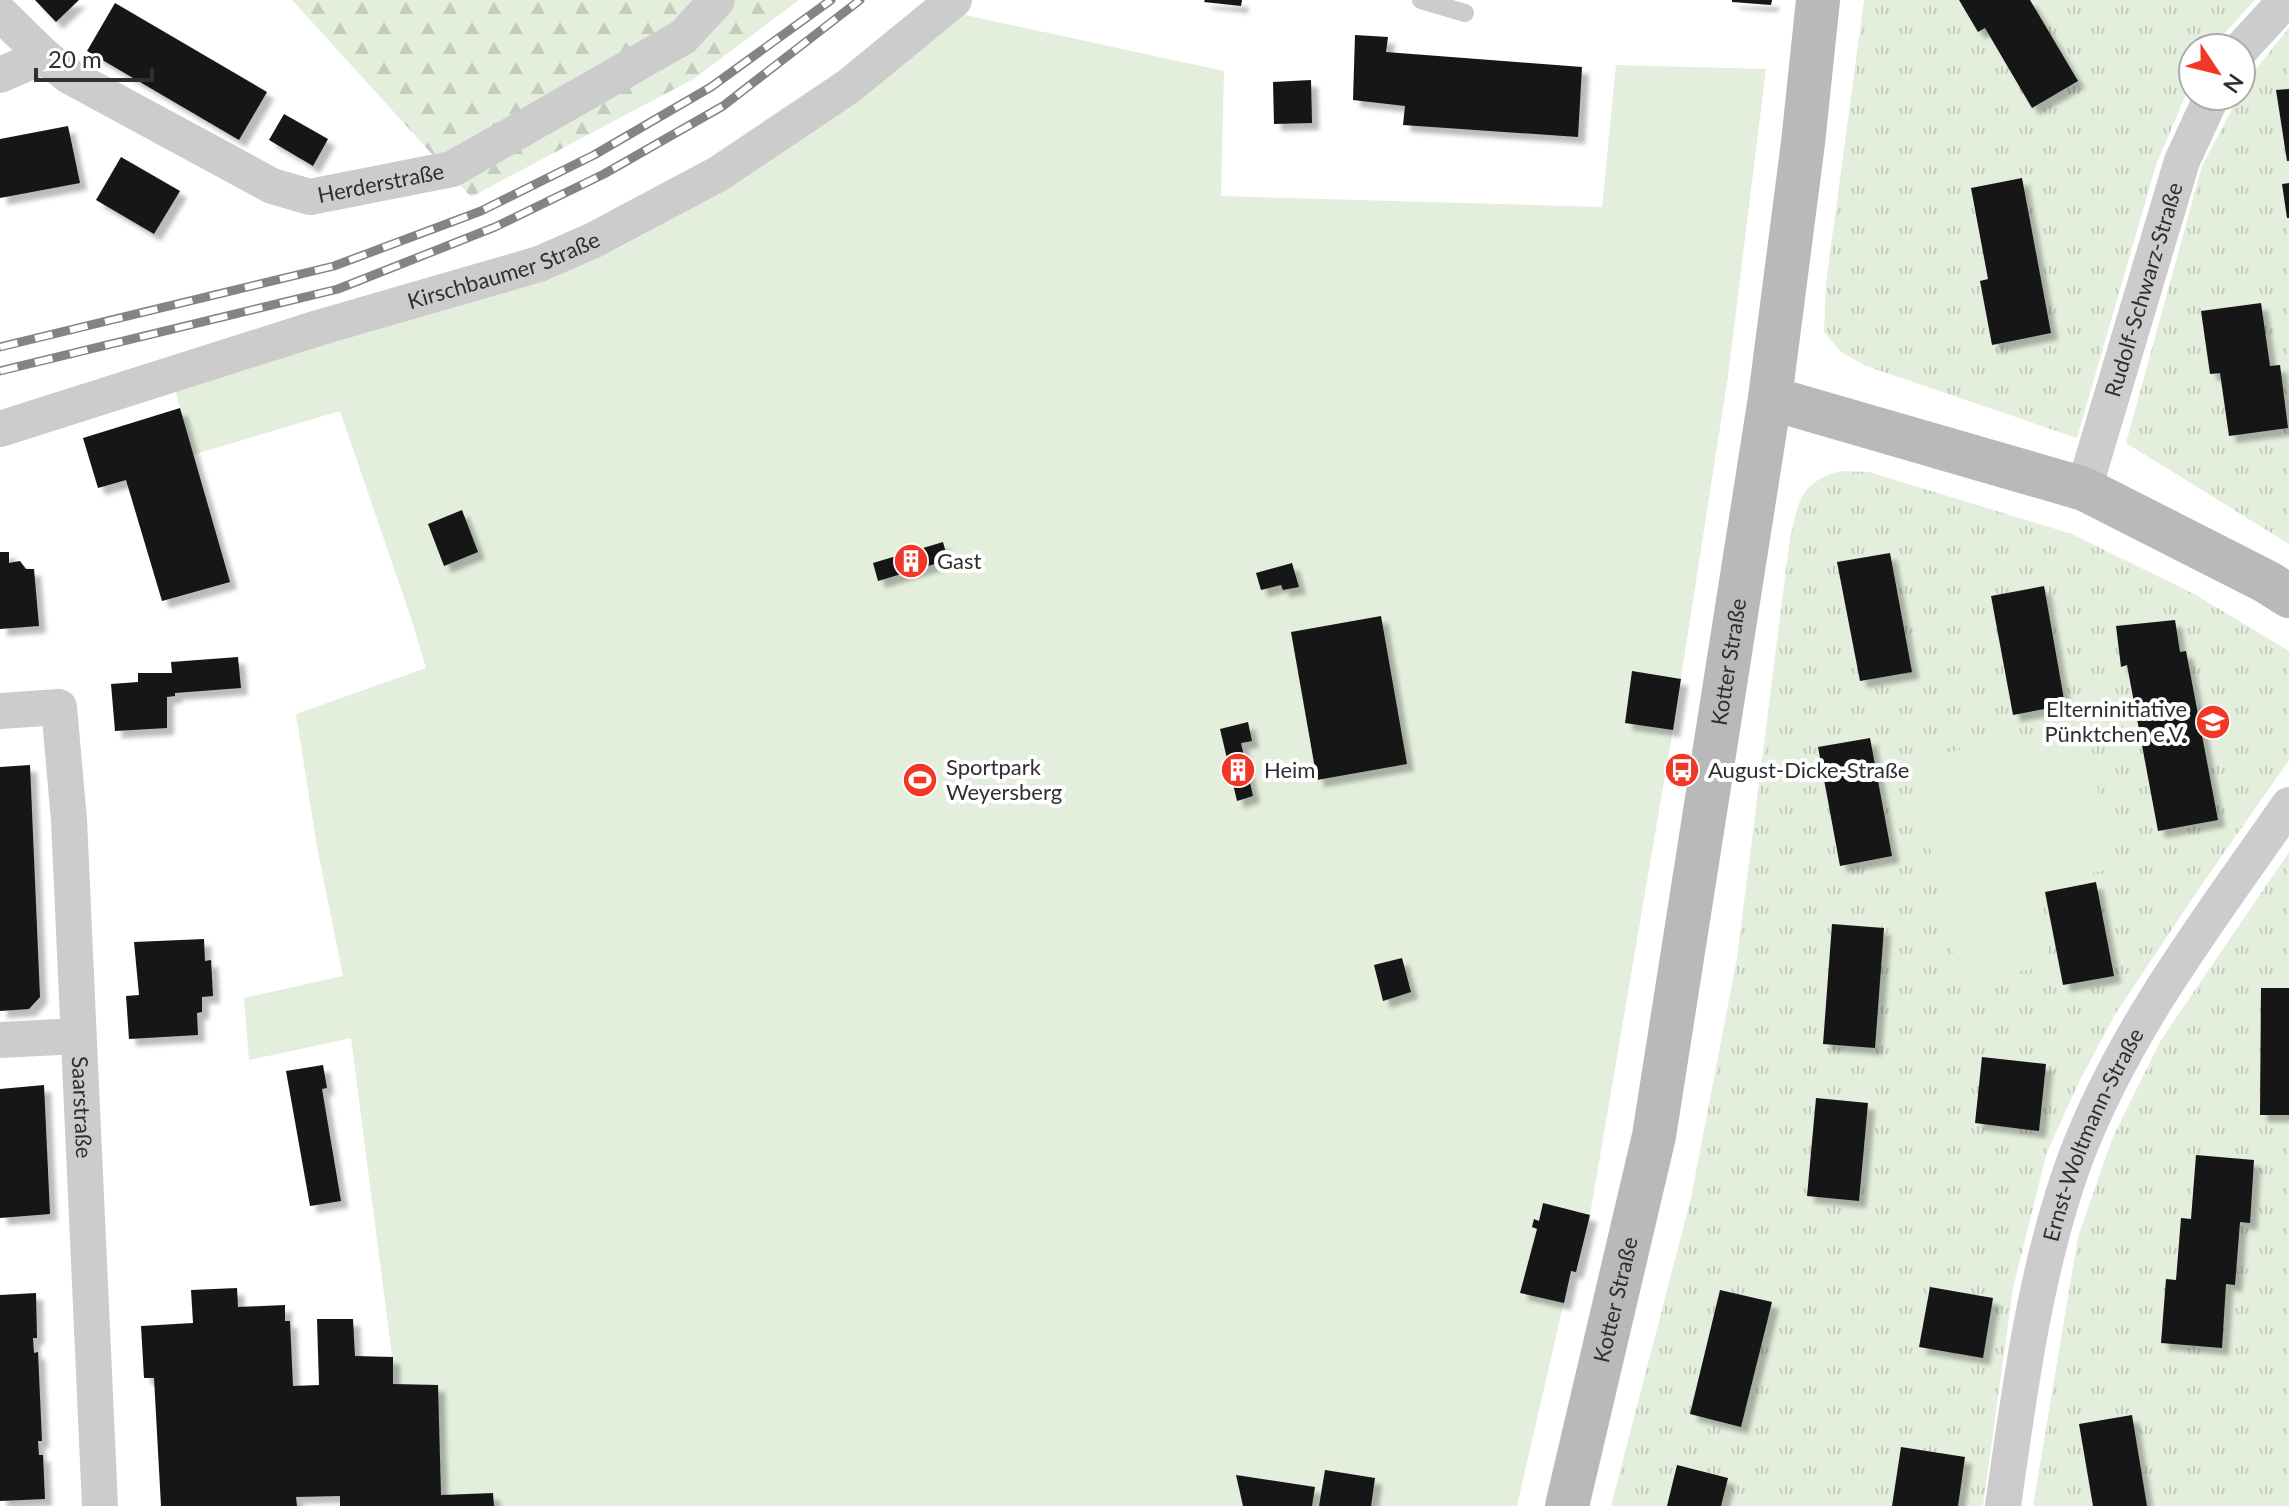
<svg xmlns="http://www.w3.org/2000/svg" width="2289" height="1506" font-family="Lato,sans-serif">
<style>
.grass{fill:url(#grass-tufts)}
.forest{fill:url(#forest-firs)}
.green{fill:#e3eedc}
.building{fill:#161616;filter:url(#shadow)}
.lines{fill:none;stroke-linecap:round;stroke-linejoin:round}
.lane{stroke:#ccc;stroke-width:18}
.street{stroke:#ccc;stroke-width:36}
.secondary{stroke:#b9b9b9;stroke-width:44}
.rail-casing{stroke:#848484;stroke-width:9}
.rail{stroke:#fff;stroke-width:6;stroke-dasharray:18;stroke-linecap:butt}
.labels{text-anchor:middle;stroke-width:8;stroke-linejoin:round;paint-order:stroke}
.street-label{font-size:22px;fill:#2f2f2f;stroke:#fff}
.poi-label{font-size:22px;fill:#2f2f2f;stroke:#fff;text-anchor:start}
</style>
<defs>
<pattern id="grass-tufts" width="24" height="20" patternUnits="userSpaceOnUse" patternTransform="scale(2)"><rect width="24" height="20" fill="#e3eedc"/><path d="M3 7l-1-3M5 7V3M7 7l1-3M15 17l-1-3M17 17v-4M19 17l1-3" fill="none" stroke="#c3ccbd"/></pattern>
<pattern id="forest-firs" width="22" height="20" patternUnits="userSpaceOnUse" patternTransform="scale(2)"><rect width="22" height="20" fill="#e3eedc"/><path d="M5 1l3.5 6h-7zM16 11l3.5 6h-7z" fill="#c3ccbd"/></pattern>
<filter id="shadow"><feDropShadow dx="7" dy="7" stdDeviation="2" flood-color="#0004"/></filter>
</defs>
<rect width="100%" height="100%" fill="#fff"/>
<!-- grass -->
<g class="grass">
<polygon points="1864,0 2255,0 2211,48 2193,48 2193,78 2156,165 2077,438 1866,366 1841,352 1824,332 1826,283"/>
<polygon points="2289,28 2289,544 2126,443 2202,166 2239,96 2241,96 2247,80"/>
<path d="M1840 471 1869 472 2072 534 2196 595 2289 651V760L2196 893 2116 1013 2080 1080 2047 1152 2013 1288 1983 1506H1611L1691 1198 1737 958 1790 538C1799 501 1799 483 1840 471Z"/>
<polygon points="2289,852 2289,1506 2033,1506 2078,1237 2112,1139 2161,1040"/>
</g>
<!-- forest -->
<polygon class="forest" points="292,0 799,0 695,78 471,197"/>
<!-- green -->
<g class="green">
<polygon points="965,15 1224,71 1221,196 1602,207 1616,65 1766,69 1728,376 1673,729 1590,1215 1576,1272 1571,1271 1517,1506 494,1506 493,1493 441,1495 393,1384 392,1356 351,1038 249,1060 244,998 343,976 317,847 296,714 426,668 412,621 340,411 192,455 175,389 322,345 611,252 689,210 792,146"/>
<polygon points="2087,721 2111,869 2039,884 2050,966 1960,981 1910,761"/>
</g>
<!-- building -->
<g class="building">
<polygon points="35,0 79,0 56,22"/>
<polygon points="1205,0 1242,0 1241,6 1204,2"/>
<polygon points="1732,0 1772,0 1771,5 1732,2"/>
<polygon points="1959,0 2030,0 2078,81 2032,108 1985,28 1978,32"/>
<polygon points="115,3 267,92 239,140 87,51"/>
<polygon points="1355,35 1388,37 1386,52 1582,67 1578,137 1403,125 1405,106 1353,100"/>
<polygon points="1311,80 1312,123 1274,124 1273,82"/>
<polygon points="2289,89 2289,161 2287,161 2276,90"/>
<polygon points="284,114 328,139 313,166 269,140"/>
<polygon points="68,126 80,183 0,198 0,139"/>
<polygon points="121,157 180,191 154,234 96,200"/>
<polygon points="2022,178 2051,333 1992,345 1980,281 1988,279 1971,188"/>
<polygon points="2289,183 2289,218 2287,218 2282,184"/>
<polygon points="2261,303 2270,366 2280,365 2288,428 2229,436 2220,373 2210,374 2201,311"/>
<polygon points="180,408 230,582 162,601 126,480 98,488 83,438"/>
<polygon points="462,510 478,552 444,566 428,524"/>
<polygon points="943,542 948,560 878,581 873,563"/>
<polygon points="0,552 9,552 9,563 20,561 26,569 34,569 39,626 0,629"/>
<polygon points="1890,553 1912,672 1860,681 1837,562"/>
<polygon points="1292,563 1299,587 1283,590 1281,585 1261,590 1256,573"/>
<polygon points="2044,586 2065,705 2013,715 1991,596"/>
<polygon points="1381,616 1407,764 1317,780 1291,632"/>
<polygon points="2175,620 2180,652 2186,651 2218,820 2158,831 2127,665 2121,667 2116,626"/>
<polygon points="238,657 241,688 175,693 175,696 167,697 167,728 115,731 111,684 138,682 138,673 172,673 171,662"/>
<polygon points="1632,671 1681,679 1673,730 1625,723"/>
<polygon points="1248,722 1252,741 1241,743 1253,796 1237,801 1220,729"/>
<polygon points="1870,738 1892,856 1840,866 1818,747"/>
<polygon points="30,765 40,997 29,1009 0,1011 0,767"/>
<polygon points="2096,882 2114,976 2063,985 2045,892"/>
<polygon points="1832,924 1884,928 1875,1048 1823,1044"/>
<polygon points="204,939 205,961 211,960 213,996 202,997 202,1012 197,1013 198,1035 129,1039 126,996 139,995 134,942"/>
<polygon points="1402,958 1411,992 1383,1001 1374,965"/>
<polygon points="2261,988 2289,988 2289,1115 2260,1115"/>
<polygon points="1982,1057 2046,1064 2039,1131 1975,1123"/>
<polygon points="323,1065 327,1088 322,1089 341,1201 310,1206 286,1071"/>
<polygon points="44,1085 50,1214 0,1218 0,1089"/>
<polygon points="1816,1098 1868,1103 1859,1201 1807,1196"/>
<polygon points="2196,1155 2254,1160 2250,1223 2240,1222 2235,1285 2226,1284 2222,1348 2161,1343 2166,1279 2176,1280 2181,1218 2191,1219"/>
<polygon points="1543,1203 1590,1215 1576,1272 1571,1271 1564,1303 1520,1293 1537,1229 1532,1227 1534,1219 1539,1221"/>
<polygon points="1930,1287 1993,1298 1983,1358 1919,1347"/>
<polygon points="237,1288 238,1307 285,1305 285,1321 290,1321 293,1386 319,1385 317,1319 353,1319 355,1356 393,1357 393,1384 438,1385 441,1495 493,1493 494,1506 340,1506 340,1496 296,1497 297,1506 161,1506 154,1378 144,1378 141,1326 193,1323 191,1290"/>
<polygon points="1720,1290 1772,1302 1741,1427 1690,1414"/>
<polygon points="36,1293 37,1338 33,1338 34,1353 38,1352 42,1441 38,1441 39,1455 43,1455 45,1499 0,1501 0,1295"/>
<polygon points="2132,1415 2147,1506 2093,1506 2079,1424"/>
<polygon points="1901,1447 1965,1457 1958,1506 1892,1506"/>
<polygon points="1677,1465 1728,1478 1721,1506 1667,1506"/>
<polygon points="1325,1470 1375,1478 1371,1506 1319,1506"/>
<polygon points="1236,1475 1315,1487 1312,1506 1243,1506"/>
</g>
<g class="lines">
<!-- lane -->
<polyline class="lane" points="1421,0 1465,13"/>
<!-- street -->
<g class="street">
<path id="s1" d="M0 13 44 56 69 76 272 186 310 197 452 169 683 37 717 0"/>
<polyline points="2241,49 2286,0"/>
<polyline points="0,75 44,56"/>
<path id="s2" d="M0 429 318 328 539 264 594 240 718 174 849 86 954 0"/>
<path id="s3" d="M2084 489 2182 161 2212 96"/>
<path id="s4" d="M0 711 59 707 69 820 100 1506"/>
<polyline points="0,1040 78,1036"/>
<path id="s5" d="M2003 1506C2019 1393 2036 1264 2076 1157 2125 1028 2211 917 2289 805"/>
</g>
<!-- secondary -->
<g class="secondary">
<polyline points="1770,398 2084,489 2267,582 2289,596"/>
<path id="s6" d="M1567 1506 1654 1136 1770 398 1803 143 1818 0"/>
</g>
<!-- rail casing -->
<g class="rail-casing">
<g id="rail">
<polyline points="0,347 334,266 481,211 594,155 711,87 831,0"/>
<polyline points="0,371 338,289 495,227 604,174 723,106 860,0"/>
</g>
</g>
<!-- rail -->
<use href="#rail" class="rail"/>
</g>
<!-- icons -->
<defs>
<g id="building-disc" transform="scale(1.8)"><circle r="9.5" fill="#f23726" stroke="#fff"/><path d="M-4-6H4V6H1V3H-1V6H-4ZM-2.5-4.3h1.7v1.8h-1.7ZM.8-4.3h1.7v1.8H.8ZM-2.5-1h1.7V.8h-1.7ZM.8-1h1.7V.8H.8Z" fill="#fff"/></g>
<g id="school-disc" transform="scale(1.8)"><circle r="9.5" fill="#f23726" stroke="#fff"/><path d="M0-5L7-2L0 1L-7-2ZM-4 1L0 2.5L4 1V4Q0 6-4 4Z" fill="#fff"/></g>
<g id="bus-disc" transform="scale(1.8)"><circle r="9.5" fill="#f23726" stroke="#fff"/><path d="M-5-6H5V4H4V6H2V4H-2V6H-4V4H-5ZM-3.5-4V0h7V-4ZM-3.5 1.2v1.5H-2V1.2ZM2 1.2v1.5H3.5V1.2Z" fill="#fff"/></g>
<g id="stadium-disc" transform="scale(1.8)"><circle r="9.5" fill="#f23726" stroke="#fff"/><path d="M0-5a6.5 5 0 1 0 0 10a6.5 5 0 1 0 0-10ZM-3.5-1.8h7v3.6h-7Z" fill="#fff"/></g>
</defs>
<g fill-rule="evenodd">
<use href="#building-disc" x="911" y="561"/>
<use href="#school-disc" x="2213" y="722"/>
<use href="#building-disc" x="1238" y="770"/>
<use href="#bus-disc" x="1682" y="770"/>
<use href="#stadium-disc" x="920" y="780"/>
</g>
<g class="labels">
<!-- street labels -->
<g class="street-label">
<text dy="8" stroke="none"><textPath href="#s1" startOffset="436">Herderstraße</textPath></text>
<text dy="8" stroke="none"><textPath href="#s2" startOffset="528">Kirschbaumer Straße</textPath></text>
<text dy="8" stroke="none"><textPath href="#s3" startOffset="208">Rudolf-Schwarz-Straße</textPath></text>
<text dy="8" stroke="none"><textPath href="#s6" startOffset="860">Kotter Straße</textPath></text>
<text dy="8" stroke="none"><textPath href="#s4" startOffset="460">Saarstraße</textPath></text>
<text dy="8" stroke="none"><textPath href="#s5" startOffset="384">Ernst-Woltmann-Straße</textPath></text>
<text dy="8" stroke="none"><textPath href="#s6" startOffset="212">Kotter Straße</textPath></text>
</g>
<!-- poi labels -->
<g class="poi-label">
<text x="937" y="569">Gast</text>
<text x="2187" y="717" text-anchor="end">Elterninitiative<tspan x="2187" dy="25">Pünktchen e.V.</tspan></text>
<text x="946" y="775">Sportpark<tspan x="946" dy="25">Weyersberg</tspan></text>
<text x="1264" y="778">Heim</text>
<text x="1708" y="778">August-Dicke-Straße</text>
</g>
</g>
<!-- north arrow -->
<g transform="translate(2217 72) rotate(125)"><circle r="38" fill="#ffffff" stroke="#acacac" stroke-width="2"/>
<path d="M0-6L14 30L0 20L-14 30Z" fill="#f23726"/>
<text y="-12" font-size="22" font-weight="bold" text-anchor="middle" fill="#2f2f2f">N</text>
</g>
<!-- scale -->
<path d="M36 68v12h116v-12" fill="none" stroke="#2f2f2f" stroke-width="4"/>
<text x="48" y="68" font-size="24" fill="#2f2f2f" stroke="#ffffff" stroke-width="6" paint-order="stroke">20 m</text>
</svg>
